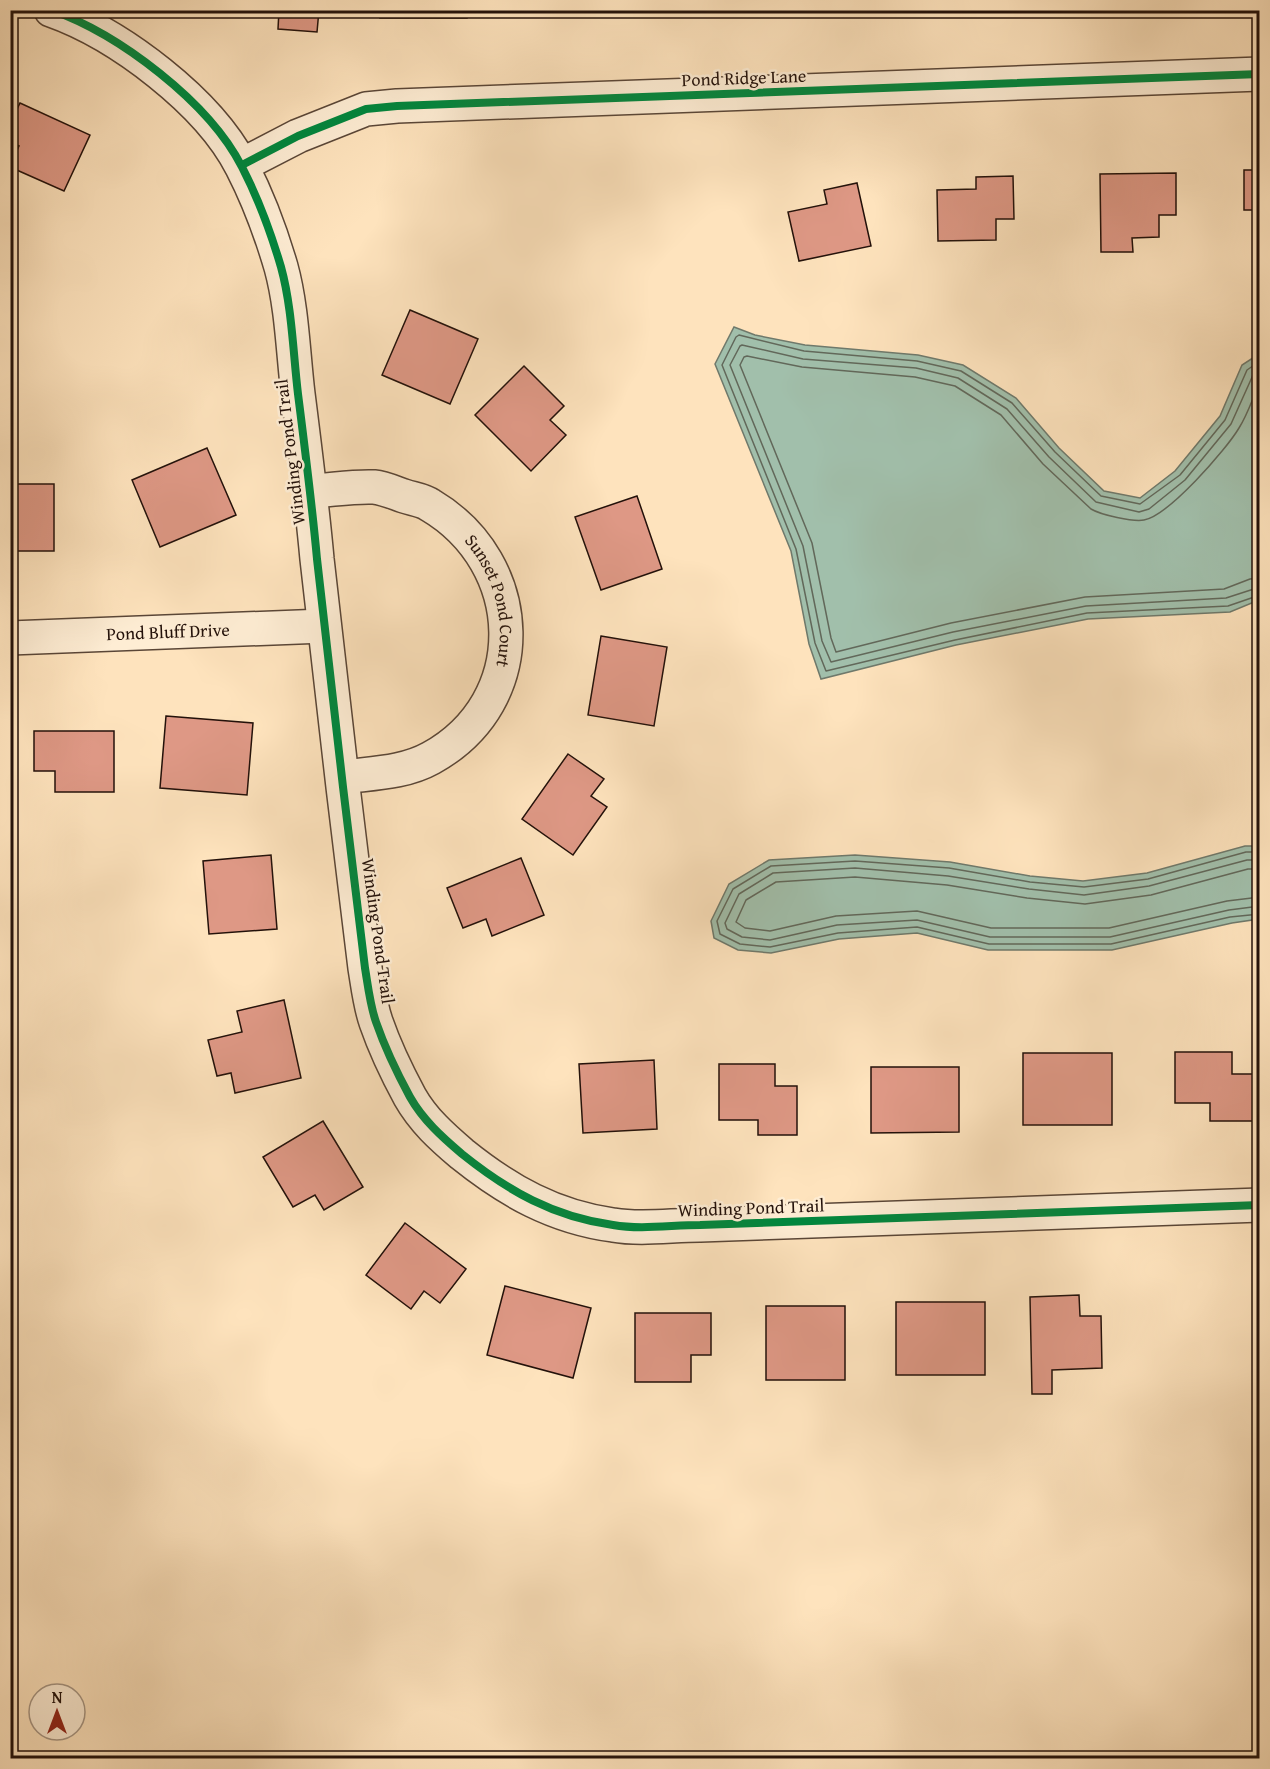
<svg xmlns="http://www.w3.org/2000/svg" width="1270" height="1769" font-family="'Gentium Book Plus',serif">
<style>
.water{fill:#a1bfab;stroke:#6f796b;stroke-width:1.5}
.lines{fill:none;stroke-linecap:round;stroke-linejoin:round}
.shore{stroke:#62685a;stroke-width:1.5}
.building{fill:#de9885;stroke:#23110a;stroke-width:1.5}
.minor-casing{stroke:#5a4637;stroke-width:36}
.minor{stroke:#feedd4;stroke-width:33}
.cycleway-casing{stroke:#feedd4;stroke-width:11}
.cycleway{stroke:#00873e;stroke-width:8}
.labels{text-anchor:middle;stroke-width:5;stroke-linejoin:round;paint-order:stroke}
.street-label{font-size:18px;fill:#23110a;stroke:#feedd4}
</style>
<rect width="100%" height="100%" fill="#fee3bd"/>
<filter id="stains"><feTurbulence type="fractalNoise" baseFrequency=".00333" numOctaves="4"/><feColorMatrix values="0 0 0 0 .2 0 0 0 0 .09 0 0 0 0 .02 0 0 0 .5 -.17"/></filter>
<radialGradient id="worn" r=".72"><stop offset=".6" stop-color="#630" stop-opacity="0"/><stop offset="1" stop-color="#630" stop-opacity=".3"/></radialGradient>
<!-- water -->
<g class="water">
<polygon points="734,327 755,335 805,345 918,355 963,365 1016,398 1059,448 1104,491 1140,498 1175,471 1220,416 1242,365 1259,354 1259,600 1230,612 1088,619 956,645 821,679 809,644 791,551 715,364"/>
<polygon points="1245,846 1259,846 1259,919 1232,923 1112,950 988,950 917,933 839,939 771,953 738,950 714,938 711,921 729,884 769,860 855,855 950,862 1030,876 1083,881 1147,873"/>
</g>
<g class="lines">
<!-- shore -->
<g class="shore">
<polyline points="1260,361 1247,370 1225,420 1180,475 1140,504 1101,496 1055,452 1012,403 961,371 917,361 804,351 739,335 736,337 722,365 796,549 815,643 826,671 955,640 1087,613 1228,606 1260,595"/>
<polyline points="1260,370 1253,375 1231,424 1185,480 1149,509 1139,512 1096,502 1049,457 1007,409 958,378 916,368 803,359 742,345 740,346 730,365 803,546 822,641 831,662 953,632 1086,606 1226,598 1260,587"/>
<path d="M1260 382C1253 397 1248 414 1239 428 1226 450 1168 516 1144 520 1133 522 1101 515 1091 509L1043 464 1001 415 955 386 915 377 802 367 747 356 744 357 740 365 812 543 831 638 836 652 951 623 1085 597 1224 589 1250 579 1260 578"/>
<polyline points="1260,852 1246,852 1148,879 1084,887 1030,882 949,868 855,861 771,866 733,889 717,921 720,934 740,944 770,947 838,933 917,927 989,944 1111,944 1230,917 1260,914"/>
<polyline points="1260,860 1247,860 1149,886 1084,895 1029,889 948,876 855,868 773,873 739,894 725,923 727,929 742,937 770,940 837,925 917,920 990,937 1110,937 1229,910 1260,906"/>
<polyline points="1260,869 1248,869 1151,895 1085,904 1027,898 947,885 855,877 776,882 746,900 736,922 745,928 770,931 836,916 917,911 991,928 1109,928 1227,901 1260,897"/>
</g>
</g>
<!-- building -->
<g class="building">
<polygon points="279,10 319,10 317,32 278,29"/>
<rect x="380" y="10" width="87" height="8"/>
<polygon points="20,103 90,135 64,191 10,167 19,146 10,142 10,124"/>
<rect x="1244" y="170" width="16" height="40"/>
<polygon points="1176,173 1176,215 1159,215 1159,237 1132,238 1133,252 1101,252 1100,174"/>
<polygon points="1013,176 1014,219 996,219 996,240 938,241 937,190 976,189 976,177"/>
<polygon points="857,183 871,246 799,261 788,212 827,204 824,190"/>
<polygon points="410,310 478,339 450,404 382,375"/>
<polygon points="524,366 564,406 550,420 566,435 531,471 475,415"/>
<polygon points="207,448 236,515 160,547 132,480"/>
<rect x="10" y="484" width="44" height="67"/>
<polygon points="637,496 662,569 601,590 575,517"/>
<polygon points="601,636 667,647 654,726 588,715"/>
<polygon points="166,716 253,723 247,795 160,788"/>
<polygon points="34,731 114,731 114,792 55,792 55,771 34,771"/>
<polygon points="568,754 604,779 591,796 607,807 573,855 522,819"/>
<polygon points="271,855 277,929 209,934 203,861"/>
<polygon points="521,858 544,915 492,936 486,919 463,928 447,888"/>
<polygon points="284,1000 301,1078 235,1093 231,1073 217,1076 208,1040 242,1032 237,1011"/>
<polygon points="1175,1052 1232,1052 1232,1074 1254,1074 1254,1121 1210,1121 1210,1103 1175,1103"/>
<rect x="1023" y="1053" width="89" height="72"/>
<polygon points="654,1060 657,1129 583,1133 579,1064"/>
<polygon points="719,1064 775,1064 775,1086 797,1086 797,1135 758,1135 758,1120 719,1120"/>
<polygon points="871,1067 959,1067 959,1132 871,1133"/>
<polygon points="323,1121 363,1187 324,1210 315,1195 293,1207 263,1157"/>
<polygon points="405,1223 466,1269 440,1303 424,1291 411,1309 366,1275"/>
<polygon points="505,1286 591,1308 573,1378 487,1355"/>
<polygon points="1079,1295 1080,1316 1101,1316 1102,1368 1052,1370 1052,1394 1032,1394 1030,1297"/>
<rect x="896" y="1302" width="89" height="73"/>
<rect x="766" y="1306" width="79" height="74"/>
<polygon points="635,1313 711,1313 711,1355 691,1355 691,1382 635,1382"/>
</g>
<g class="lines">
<!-- minor casing -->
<g class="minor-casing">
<g id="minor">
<path d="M51 10C119 34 209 102 242 167 258 198 271 233 281 267 292 307 293 352 298 394 305 449 312 504 317 559 332 695 348 832 365 968 368 986 370 1005 376 1022 385 1048 397 1073 410 1097 423 1120 442 1137 462 1154 508 1191 554 1217 613 1225 641 1230 672 1225 700 1225L1260 1205"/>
<polyline points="242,165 298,136 366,109 397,106 1260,74"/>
<path id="s1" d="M310 491C331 490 353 486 374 487 384 488 395 493 404 496 413 499 423 500 430 505 528 563 534 701 431 758 404 773 373 773 343 777"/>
<path id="s2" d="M10 638 324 626"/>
</g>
</g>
<!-- minor -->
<use href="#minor" class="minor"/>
<!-- cycleway casing -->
<g class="cycleway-casing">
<g id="cycleway">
<path d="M51 10C119 34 209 102 242 167 258 198 271 233 281 267 292 307 293 352 298 394 305 449 312 504 317 559 332 695 348 832 365 968 368 986 370 1005 376 1022 385 1048 397 1073 410 1097 423 1120 442 1137 462 1154 508 1191 554 1217 613 1225 641 1230 672 1225 700 1225L1260 1205"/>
<polyline points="242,165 298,136 366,109 397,106 1260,74"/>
</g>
</g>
<!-- cycleway -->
<use href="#cycleway" class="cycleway"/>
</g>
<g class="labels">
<!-- street labels -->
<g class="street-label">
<text transform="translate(744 78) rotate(-2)" y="6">Pond Ridge Lane</text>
<text transform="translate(290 452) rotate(-97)" y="6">Winding Pond Trail</text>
<text dy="6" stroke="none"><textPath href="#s1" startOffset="243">Sunset Pond Court</textPath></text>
<text dy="6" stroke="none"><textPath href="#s2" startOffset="158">Pond Bluff Drive</textPath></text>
<text transform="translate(378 931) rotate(82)" y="6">Winding Pond Trail</text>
<text transform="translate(751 1208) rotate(-2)" y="6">Winding Pond Trail</text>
</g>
</g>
<!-- margin -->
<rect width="1270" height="1769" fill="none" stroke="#fee3bd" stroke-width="36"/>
<rect x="12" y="12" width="1246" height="1745" fill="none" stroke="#23110a" stroke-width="3"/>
<rect x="18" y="18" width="1234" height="1733" fill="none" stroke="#23110a" stroke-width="1.5"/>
<!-- north arrow -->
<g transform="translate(57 1712)"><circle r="28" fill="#feedd4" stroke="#a69583" stroke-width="1.5"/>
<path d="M0-4.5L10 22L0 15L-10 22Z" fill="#8f2418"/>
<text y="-9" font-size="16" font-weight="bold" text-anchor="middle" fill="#23110a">N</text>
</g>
<rect width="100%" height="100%" filter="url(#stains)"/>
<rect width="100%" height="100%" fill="url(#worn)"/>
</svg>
